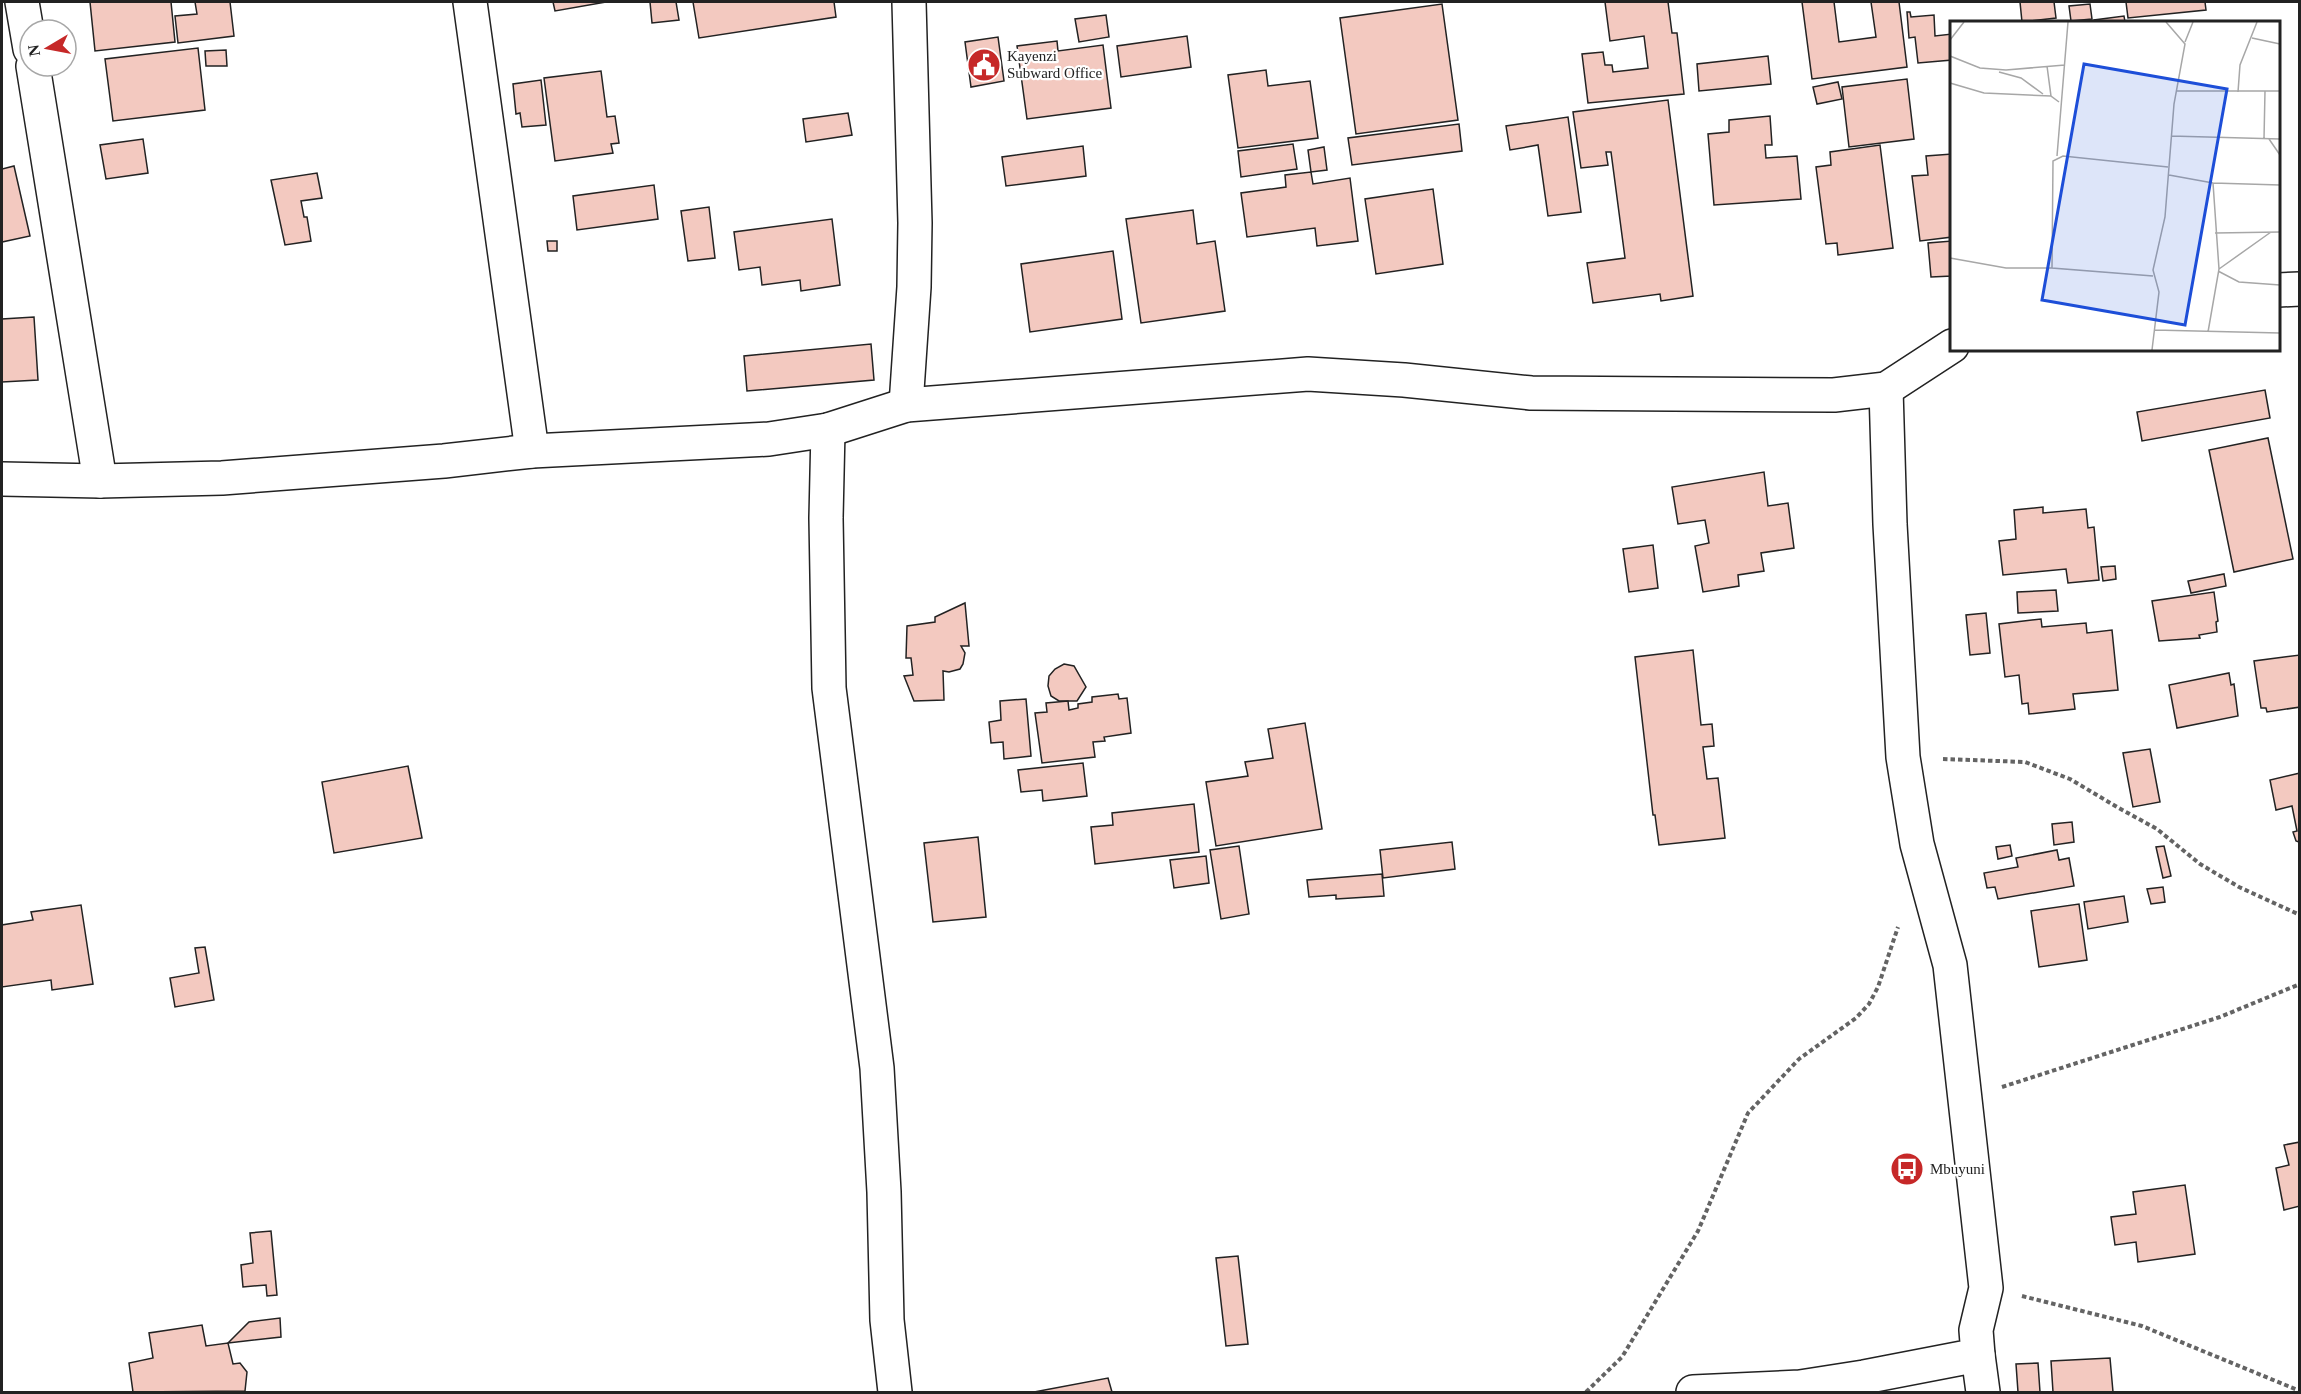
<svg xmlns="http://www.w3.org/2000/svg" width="2301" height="1394" font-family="Georgia,serif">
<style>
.building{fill:#f3c9c0;stroke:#222;stroke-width:1.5}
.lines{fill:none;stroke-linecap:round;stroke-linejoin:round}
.minor-casing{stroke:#222;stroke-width:36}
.path{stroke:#646464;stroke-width:4;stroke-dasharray:4.5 3;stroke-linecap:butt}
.minor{stroke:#fff;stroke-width:33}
.labels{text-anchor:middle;stroke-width:4.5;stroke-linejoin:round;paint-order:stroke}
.poi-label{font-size:15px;fill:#222;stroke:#fff;text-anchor:start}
.inset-road{fill:none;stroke:#a7a7a7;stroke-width:1.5}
.view{fill:#1d4ed8;fill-opacity:0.15;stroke:#1d4ed8;stroke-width:3}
.inset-edge{fill:none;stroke:#222;stroke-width:3}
</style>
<rect width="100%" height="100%" fill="#fff"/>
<!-- building -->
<g class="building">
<polygon points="90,2 171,2 175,42 95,51"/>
<polygon points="195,2 230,2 234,36 178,43 175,16 197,14"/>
<polygon points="553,2 606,2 555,11"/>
<polygon points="650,2 676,2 679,20 652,23"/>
<polygon points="693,2 834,2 836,17 699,38"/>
<polygon points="1605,2 1668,2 1672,33 1677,33 1684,94 1588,103 1582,54 1603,52 1605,65 1612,65 1613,72 1648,68 1644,36 1610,41"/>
<polygon points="1802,2 1834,2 1839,42 1876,37 1871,2 1899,2 1907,67 1812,79"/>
<polygon points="2020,2 2054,2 2056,18 2022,22"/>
<polygon points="2126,2 2205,2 2206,10 2128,18"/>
<polygon points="1442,4 1458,120 1356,134 1340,18"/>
<polygon points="2090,4 2092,19 2071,21 2069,6"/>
<polygon points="1907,12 1910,12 1911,17 1934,15 1935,36 1952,34 1952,60 1918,63 1915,37 1909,38"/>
<polygon points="1106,15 1109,37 1079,42 1075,19"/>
<polygon points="2124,16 2125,22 2094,22 2094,20"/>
<polygon points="1187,36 1191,67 1121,77 1117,46"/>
<polygon points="998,37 1004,81 971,87 965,42"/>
<polygon points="1057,41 1058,51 1103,45 1111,108 1027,119 1017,46"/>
<polygon points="198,48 205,110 113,121 105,59"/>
<polygon points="226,50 227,66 206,66 205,51"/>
<polygon points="1768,56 1771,84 1699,91 1697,64"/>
<polygon points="1266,70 1268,86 1310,81 1318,138 1238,148 1228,75"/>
<polygon points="601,71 607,117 615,116 619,143 611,144 613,153 555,161 544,78"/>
<polygon points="1907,79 1914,139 1849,147 1842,87"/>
<polygon points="541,80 546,125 522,127 520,113 516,114 513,84"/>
<polygon points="1838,82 1842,99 1817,104 1813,87"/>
<polygon points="1668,100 1693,296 1661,301 1660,294 1593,303 1587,263 1625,258 1611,152 1606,152 1608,165 1581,168 1573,112"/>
<polygon points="848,113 852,135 806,142 803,119"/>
<polygon points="1770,116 1772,145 1765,145 1766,158 1797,156 1801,199 1714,205 1708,134 1729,132 1729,120"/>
<polygon points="1568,117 1581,212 1548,216 1538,145 1510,150 1506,126"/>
<polygon points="1459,124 1462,151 1352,165 1348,138"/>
<polygon points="143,139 148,173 106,179 100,145"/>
<polygon points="1293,144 1297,169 1241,177 1238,151"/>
<polygon points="1880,145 1893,248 1838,255 1837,243 1826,244 1816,167 1831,165 1830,152"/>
<polygon points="1083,146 1086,176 1006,186 1002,157"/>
<polygon points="1324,147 1327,170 1311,172 1308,150"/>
<polygon points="1952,154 1952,237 1920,241 1912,176 1928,175 1926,156"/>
<polygon points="14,166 30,236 2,242 2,169"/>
<polygon points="1311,172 1313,184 1350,178 1358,241 1317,246 1315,228 1247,237 1241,193 1286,187 1285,175"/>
<polygon points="317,173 322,198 301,201 304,217 307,217 311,241 285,245 271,180"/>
<polygon points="654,185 658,219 577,230 573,196"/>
<polygon points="1433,189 1443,264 1376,274 1365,199"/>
<polygon points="709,207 715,258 688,261 681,211"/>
<polygon points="1193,210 1197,244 1215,241 1225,311 1141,323 1126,219"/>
<polygon points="832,219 840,285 801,291 800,280 762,285 760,267 739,270 734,232"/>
<polygon points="547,241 557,241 557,251 548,251"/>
<polygon points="1952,241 1952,276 1931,277 1928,243"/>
<polygon points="1113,251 1122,319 1030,332 1021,264"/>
<polygon points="34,317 38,380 2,382 2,319"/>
<polygon points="871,344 874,380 747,391 744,356"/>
<polygon points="2265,390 2270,418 2142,441 2137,412"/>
<polygon points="2268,438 2293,559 2234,572 2209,450"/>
<polygon points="1764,472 1768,506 1788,503 1794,548 1761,553 1764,571 1738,575 1739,586 1703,592 1695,546 1709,543 1705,520 1678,524 1672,487"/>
<polygon points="2043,507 2043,513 2086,509 2088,528 2094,527 2099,580 2068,583 2066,569 2003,575 1999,541 2016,539 2014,510"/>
<polygon points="1653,545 1658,588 1629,592 1623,549"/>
<polygon points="2115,566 2116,579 2103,581 2101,567"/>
<polygon points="2224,574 2226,586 2191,593 2188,581"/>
<polygon points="2056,590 2058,611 2018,613 2017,592"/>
<polygon points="2214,592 2218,621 2216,622 2217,632 2199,635 2200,638 2159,641 2152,601"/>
<polygon points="965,603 969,646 961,646 965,653 963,664 960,669 949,672 943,671 944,700 914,701 904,676 913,675 911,658 906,658 907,626 935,622 935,617"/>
<polygon points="1986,613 1990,653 1970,655 1966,615"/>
<polygon points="2041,619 2042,627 2086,623 2087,633 2112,630 2118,690 2073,694 2075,709 2029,714 2028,703 2022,704 2019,675 2005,677 1999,624"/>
<polygon points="1693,650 1701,725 1712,724 1714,746 1703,747 1707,779 1718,778 1725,838 1659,845 1655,815 1653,815 1635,657"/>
<polygon points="2300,655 2300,707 2267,712 2266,708 2261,708 2254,661"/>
<polygon points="1064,664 1074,666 1086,687 1077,701 1059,701 1051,696 1048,686 1049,676 1055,669"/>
<polygon points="2229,673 2231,685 2234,684 2238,716 2177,728 2169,685"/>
<polygon points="1118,694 1119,699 1127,698 1131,733 1104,737 1105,741 1093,742 1095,757 1042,763 1035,713 1047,712 1046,703 1068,701 1069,710 1078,708 1078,704 1092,702 1092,697"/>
<polygon points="1026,699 1031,756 1004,759 1003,742 991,743 989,722 1001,720 1000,701"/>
<polygon points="1305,723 1322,829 1216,846 1206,782 1248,776 1245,762 1273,758 1268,729"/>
<polygon points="2150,749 2160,802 2133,807 2123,753"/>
<polygon points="1083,763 1087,796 1043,801 1042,790 1021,792 1018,770"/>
<polygon points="408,766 422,838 334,853 322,782"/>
<polygon points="2300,773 2300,842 2299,842 2296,841 2293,832 2297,831 2292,806 2276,810 2270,780"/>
<polygon points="1194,804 1199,852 1095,864 1091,827 1113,825 1112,813"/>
<polygon points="2072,822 2074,842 2054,845 2052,824"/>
<polygon points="978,837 986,917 933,922 924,843"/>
<polygon points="1452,842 1455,869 1383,878 1380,850"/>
<polygon points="2010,845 2012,856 1998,859 1996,847"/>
<polygon points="1239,846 1249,914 1221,919 1210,850"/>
<polygon points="2164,846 2171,876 2163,878 2156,847"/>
<polygon points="2057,850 2059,860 2069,858 2074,886 1998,899 1995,887 1987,888 1984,873 2018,867 2016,858"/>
<polygon points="1206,856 1209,883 1174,888 1170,860"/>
<polygon points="1382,874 1384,896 1336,899 1336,895 1309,897 1307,880"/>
<polygon points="2163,887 2165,902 2151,904 2147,889"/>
<polygon points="2124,896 2128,922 2088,929 2084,902"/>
<polygon points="2079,904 2087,960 2039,967 2031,911"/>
<polygon points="81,905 93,984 52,990 51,980 2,987 2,925 33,920 31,912"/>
<polygon points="205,947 214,1000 175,1007 170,978 199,973 195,948"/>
<polygon points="2300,1142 2300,1206 2284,1210 2276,1168 2289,1165 2284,1145"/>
<polygon points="2185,1185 2195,1254 2138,1262 2136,1242 2115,1245 2111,1217 2136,1214 2133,1192"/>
<polygon points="271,1231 277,1295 267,1296 266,1285 243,1287 241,1265 253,1263 250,1233"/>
<polygon points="1238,1256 1248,1344 1226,1346 1216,1258"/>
<polygon points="280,1318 281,1337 228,1343 249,1322"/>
<polygon points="202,1325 206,1346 228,1343 233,1364 240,1363 247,1372 245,1391 133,1392 129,1363 153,1358 149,1333"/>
<polygon points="2110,1358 2113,1392 2053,1392 2051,1361"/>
<polygon points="2038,1363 2040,1392 2018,1392 2016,1364"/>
<polygon points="1108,1378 1112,1392 1034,1392"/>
</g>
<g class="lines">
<!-- minor casing -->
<g class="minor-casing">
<g id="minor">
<polyline points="22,2 30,49"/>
<polyline points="470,2 532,451"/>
<polyline points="33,66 100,481"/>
<polyline points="2278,290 2300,289"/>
<polyline points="906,405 914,287 915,223 909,2"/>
<polyline points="828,430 826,518 829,688 877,1068 884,1192 887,1320 895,1392"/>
<polyline points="2,479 100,481 222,478 444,461 532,451 769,439 828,430 906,405 1308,374 1404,380 1531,393 1834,395 1886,389 1952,346"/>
<polyline points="1978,1355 1983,1392"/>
<polyline points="1693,1392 1800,1387 1864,1377 1978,1355 1976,1330 1986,1288 1950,965 1917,844 1903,757 1890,524 1886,389"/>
</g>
</g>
<!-- path -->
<g class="path">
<polyline points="1943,759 2025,762 2070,779 2117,807 2157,829 2200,864 2239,887 2300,915"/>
<polyline points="2002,1087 2220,1017 2300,984"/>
<polyline points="2022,1296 2142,1326 2300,1391"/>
<polyline points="1586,1392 1622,1357 1698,1231 1748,1113 1799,1059 1856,1018 1869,1004 1878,987 1898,927"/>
</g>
<!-- minor -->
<use href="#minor" class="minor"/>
</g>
<!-- icons -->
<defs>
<g id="civic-disc" transform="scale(1.725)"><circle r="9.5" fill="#c62828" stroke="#fff"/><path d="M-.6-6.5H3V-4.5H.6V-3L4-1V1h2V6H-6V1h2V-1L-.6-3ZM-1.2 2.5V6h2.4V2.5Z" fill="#fff"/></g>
<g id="bus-disc" transform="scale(1.725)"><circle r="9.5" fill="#c62828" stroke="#fff"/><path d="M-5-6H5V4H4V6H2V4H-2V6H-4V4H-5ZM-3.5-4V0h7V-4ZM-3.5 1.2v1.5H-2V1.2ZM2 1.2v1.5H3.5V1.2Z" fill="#fff"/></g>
</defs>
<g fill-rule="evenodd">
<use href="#civic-disc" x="984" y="65"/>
<use href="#bus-disc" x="1907" y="1169"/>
</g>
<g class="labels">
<!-- poi labels -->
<g class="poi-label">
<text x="1007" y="61">Kayenzi<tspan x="1007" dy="17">Subward Office</tspan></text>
<text x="1930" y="1174">Mbuyuni</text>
</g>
</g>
<!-- overview -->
<g transform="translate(1950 21)">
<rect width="330" height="330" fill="#fff"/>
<path class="inset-road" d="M302 17 330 23M0 19 14 1M235 21 243 1M0 35 30 47 56 49 115 44M97 45 101 75 109 81M49 51 71 57 93 73M0 62 34 72 101 75M226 70H330M288 71 290 44 307 1M221 115 330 118M314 118 315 70M319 118 330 134M107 135 118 1M219 154 263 162 330 164M265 212 330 211M0 237 56 247H102M269 248 321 211M268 250 289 261 330 264M203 255 102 247 103 140 113 135 218 146M204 309 330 312M258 311 269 248 263 162M202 329 209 271 203 249 215 196 224 83 235 23 216 1"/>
<path class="view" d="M134 43 277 68 235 304 92 279Z"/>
<rect width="330" height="330" class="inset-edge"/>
</g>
<!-- border -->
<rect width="2301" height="1394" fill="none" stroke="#222222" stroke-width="6"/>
<!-- north arrow -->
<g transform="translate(48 48) rotate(260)"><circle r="28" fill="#ffffff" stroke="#a7a7a7" stroke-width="1.5"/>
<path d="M0-4.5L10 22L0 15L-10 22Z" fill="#c62828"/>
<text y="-9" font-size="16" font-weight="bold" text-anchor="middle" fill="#222222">N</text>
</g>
</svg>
